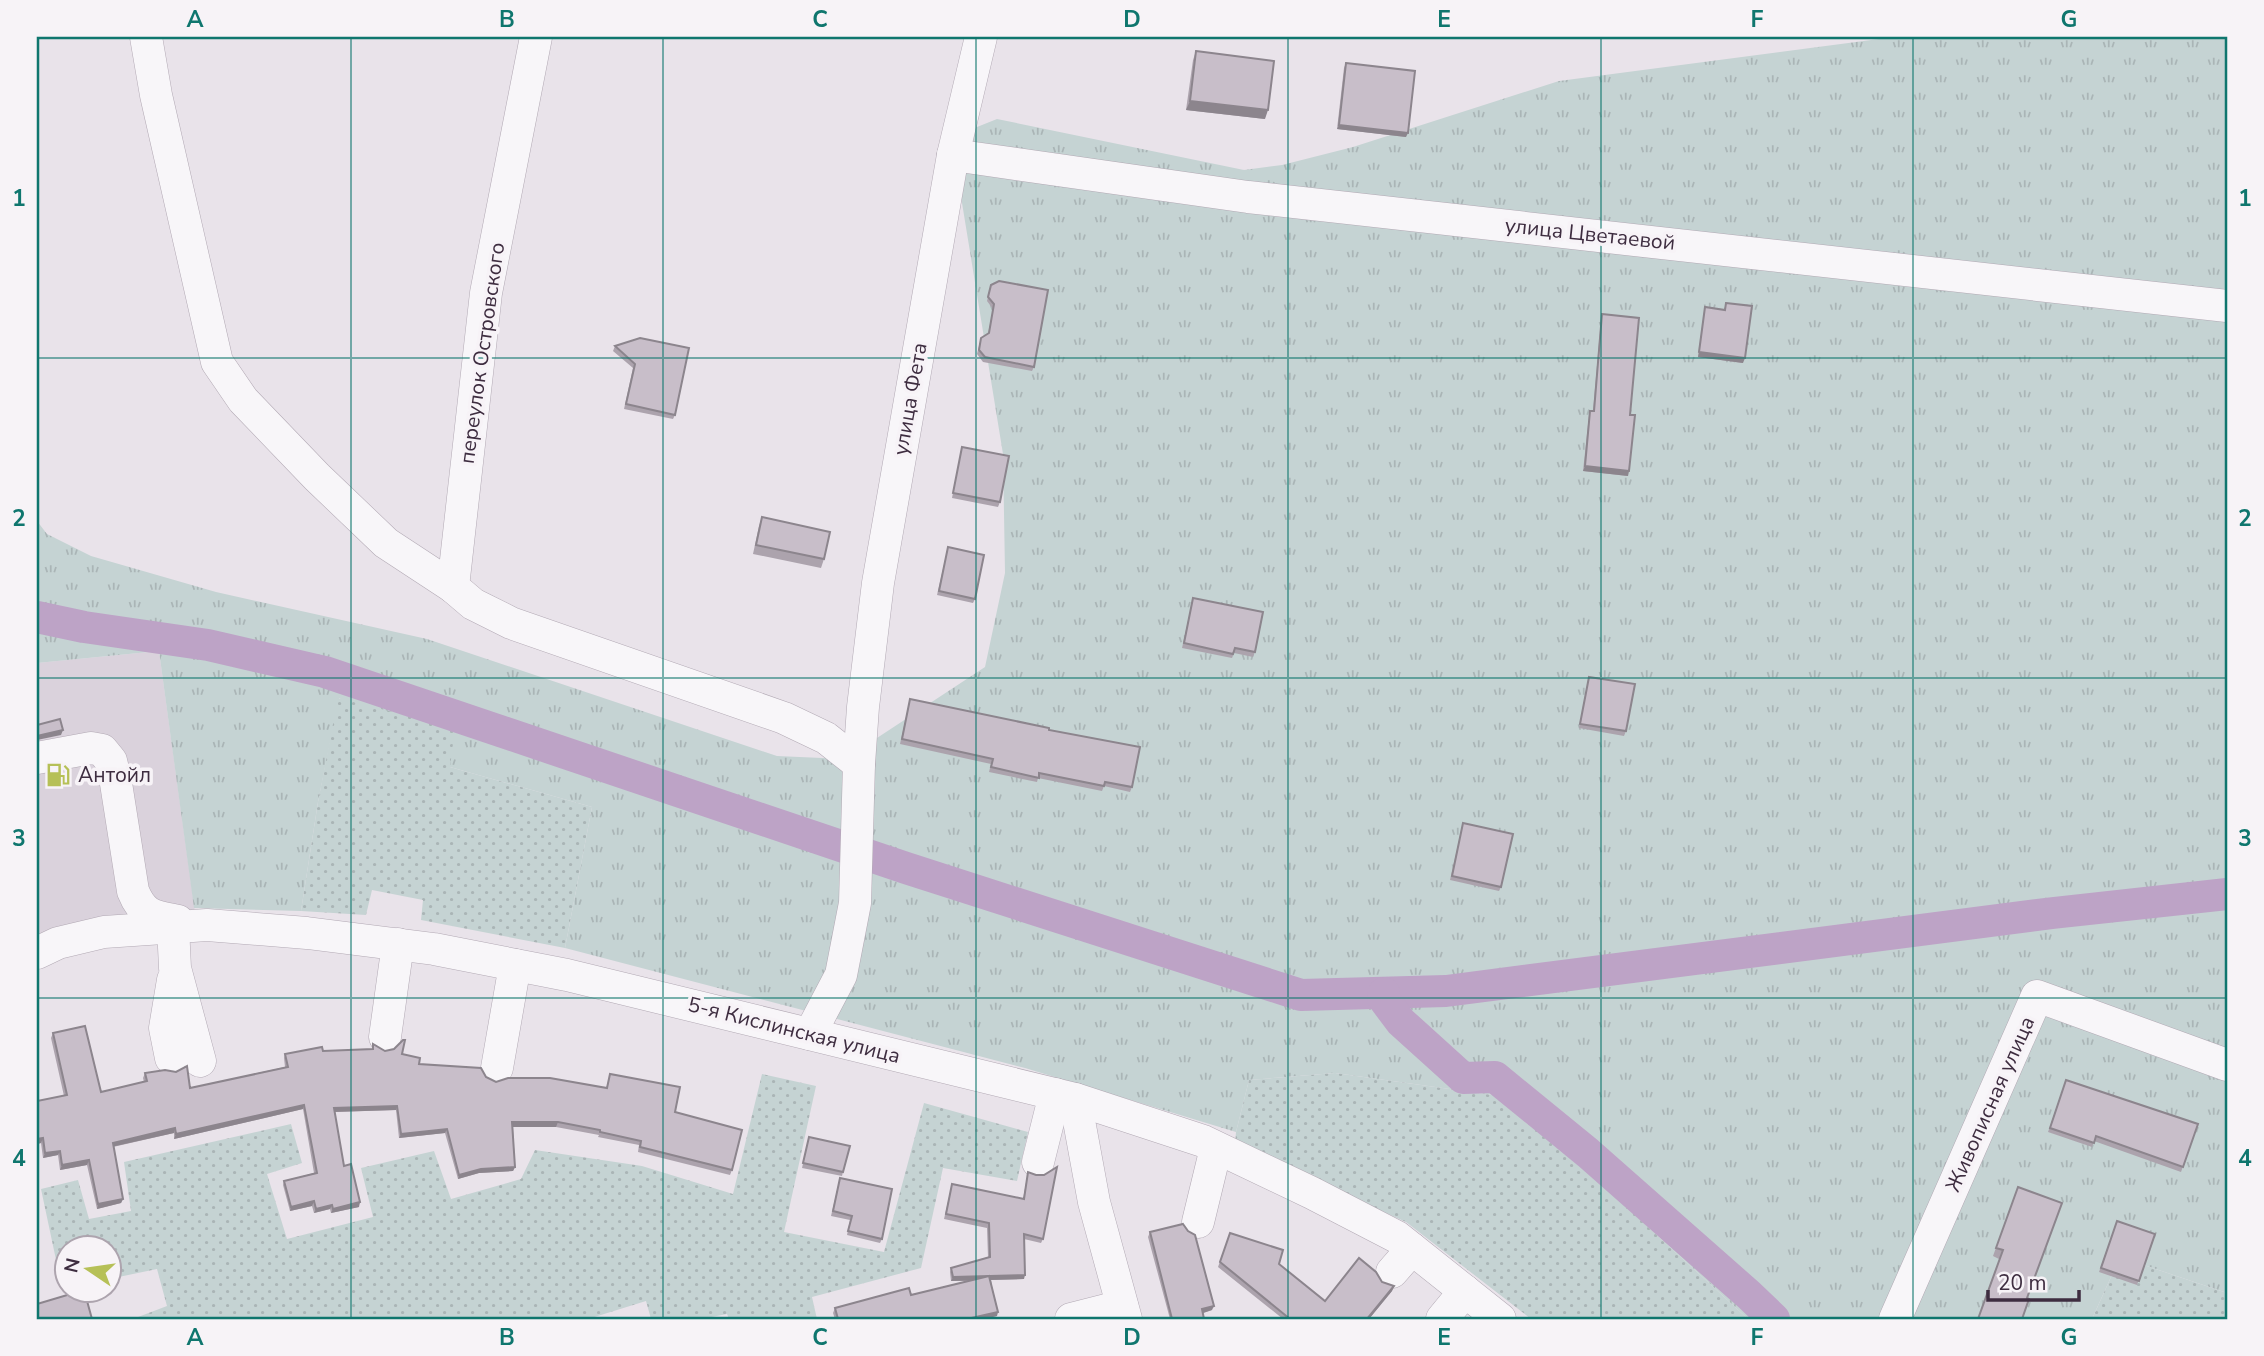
<svg xmlns="http://www.w3.org/2000/svg" width="2264" height="1356" font-family="'Nunito Sans',sans-serif">
<style>
.built{fill:#dad2dc}
.grass{fill:url(#grass-tufts)}
.garden{fill:url(#garden-dots)}
.lines{fill:none;stroke-linecap:round;stroke-linejoin:round}
.canal{stroke:#bda3c6;stroke-width:32}
.minor-casing{stroke:#b2a9b4;stroke-width:33}
.minor{stroke:#f8f6f9;stroke-width:32}
.wall{fill:#aca3ad}
.shaded-wall{fill:#8c858d}
.building{fill:#c8bec9;stroke:#8c858d;stroke-width:2}
.grid{fill:none;stroke:#0f766e;stroke-width:2;stroke-opacity:0.55}
.labels{text-anchor:middle;stroke-width:7;stroke-linejoin:round;paint-order:stroke}
.street-label{font-size:21px;fill:#3e2d40;stroke:#f7f3f7}
.poi-label{font-size:21px;fill:#3e2d40;stroke:#f7f3f7;text-anchor:start}
.neatline{fill:none;stroke:#0f766e;stroke-width:2.5}
.grid-label{font-size:23px;text-anchor:middle;font-weight:bold;fill:#0f766e}
</style>
<defs>
<pattern id="grass-tufts" width="24" height="20" patternUnits="userSpaceOnUse" patternTransform="scale(1.75)"><rect width="24" height="20" fill="#c5d3d3"/><path d="M3 7l-1-3M5 7V3M7 7l1-3M15 17l-1-3M17 17v-4M19 17l1-3" fill="none" stroke="#aab5b6"/></pattern>
<pattern id="garden-dots" width="8" height="8" patternUnits="userSpaceOnUse" patternTransform="scale(1.75)"><rect width="8" height="8" fill="#c5d3d3"/><path d="M2 2h.1M6 6h.1" fill="none" stroke="#aab5b6" stroke-width="1.8" stroke-linecap="round"/></pattern>
</defs>
<rect width="100%" height="100%" fill="#e9e3ea"/>
<!-- built -->
<polygon class="built" points="159,651 198,934 37,945 37,663"/>
<!-- grass -->
<polygon class="grass" points="1894,37 2227,37 2227,1293 2120,1257 2092,1319 1748,1319 1507,1097 1335,1073 1249,1080 1236,1132 1025,1068 565,948 592,807 450,767 339,698 318,802 301,911 194,908 159,651 37,663 37,521 47,534 91,556 216,592 427,639 777,756 845,759 985,667 1005,573 1003,454 955,160 962,133 997,119 1244,170 1282,165 1353,147 1559,81"/>
<!-- garden -->
<g class="garden">
<polygon points="338,698 455,728 450,767 592,807 565,948 421,920 423,900 372,890 366,915 301,911 318,802"/>
<polygon points="1335,1073 1507,1097 1748,1319 1531,1319 1406,1222 1235,1145 1236,1132 1249,1080"/>
<polygon points="762,1074 816,1086 784,1232 884,1252 924,1103 1028,1132 1017,1181 943,1168 921,1268 812,1297 817,1319 729,1319 727,1314 701,1319 651,1319 646,1301 588,1319 138,1319 138,1317 167,1306 157,1269 109,1279 108,1248 66,1248 66,1287 62,1288 41,1189 78,1180 89,1219 131,1211 124,1162 291,1124 302,1163 267,1174 287,1239 373,1217 361,1168 434,1151 451,1199 521,1179 535,1150 642,1166 733,1194"/>
<polygon points="2120,1257 2227,1293 2227,1319 2092,1319"/>
</g>
<g class="lines">
<!-- canal -->
<g class="canal">
<polyline points="37,617 84,627 208,645 325,672 906,868 1301,995 1446,991 2053,913 2227,894"/>
<polyline points="1384,993 1383,998 1401,1022 1463,1078 1495,1077 1588,1153 1749,1295 1774,1319"/>
</g>
<!-- minor casing -->
<g class="minor-casing">
<g id="minor">
<polyline points="146,37 156,95 217,362 243,400 317,477 386,543 453,587 473,604 511,623 784,718 826,738 859,764"/>
<polyline points="953,155 1248,197 2227,306"/>
<polyline points="453,587 486,293 536,37"/>
<path d="M37 758 91 748 102 750 111 761 115 777 133 891C143 916 154 916 178 921"/>
<polyline points="173,926 175,968 200,1061"/>
<polyline points="37,953 58,943 104,932 207,925 307,933 434,949 567,975 1075,1099 1203,1141 1312,1193 1397,1237 1500,1319"/>
<polyline points="810,1034 841,975 855,903 859,764 863,707 878,583 953,155 981,37"/>
<polyline points="385,1037 398,944"/>
<polyline points="171,1058 165,1028 173,980"/>
<polyline points="497,1068 515,965"/>
<polyline points="1075,1099 1094,1202 1126,1319"/>
<polyline points="1038,1162 1055,1094"/>
<polyline points="1198,1222 1216,1148"/>
<polyline points="1392,1272 1412,1249"/>
<polyline points="1071,1319 1122,1306"/>
<polyline points="1442,1319 1465,1291"/>
<polyline points="1895,1319 2037,996 2227,1065"/>
</g>
</g>
<!-- minor -->
<use href="#minor" class="minor"/>
</g>
<!-- wall -->
<g class="wall">
<polygon points="1196,51 1265,119 1186,110 1193,60"/>
<polygon points="1346,63 1406,137 1337,129 1344,68"/>
<polygon points="991,285 1034,367 1032,371 983,362 977,354 981,338 988,334 993,309 987,301"/>
<polygon points="1726,303 1743,363 1698,357 1704,312 1705,307 1724,310"/>
<polygon points="1602,314 1630,415 1628,476 1583,471 1589,415 1590,411 1593,411 1601,319"/>
<polygon points="640,338 675,415 673,419 624,409 633,368 613,351 615,346"/>
<polygon points="962,447 1000,502 998,507 952,498"/>
<polygon points="762,517 824,559 821,568 753,554 759,526"/>
<polygon points="948,547 975,599 973,603 937,595"/>
<polygon points="1193,598 1255,652 1253,657 1234,653 1232,658 1182,648"/>
<polygon points="1589,677 1626,731 1624,736 1579,728"/>
<polygon points="910,699 1049,730 1132,787 1130,792 1104,786 1102,791 1038,778 1037,782 989,772 991,764 900,744"/>
<polygon points="1463,823 1501,887 1499,891 1450,880"/>
<polygon points="53,1033 101,1092 144,1082 143,1078 145,1073 190,1088 285,1067 284,1058 285,1054 372,1049 373,1044 385,1051 402,1054 419,1064 486,1077 496,1082 675,1112 732,1170 730,1175 638,1152 639,1145 598,1137 599,1135 556,1127 513,1127 515,1167 513,1171 479,1173 458,1179 445,1133 399,1138 396,1110 334,1112 344,1166 359,1207 331,1213 330,1209 314,1213 312,1206 290,1211 283,1185 284,1181 314,1173 303,1109 174,1139 174,1133 113,1147 123,1199 121,1203 97,1209 87,1165 60,1170 58,1155 43,1158 41,1143 37,1144 64,1096 51,1038"/>
<polygon points="2066,1080 2198,1124 2181,1172 2094,1141 2092,1147 2048,1132"/>
<polygon points="809,1137 843,1172 842,1176 802,1168"/>
<polygon points="1028,1172 1043,1239 1041,1243 1024,1239 1024,1279 991,1280 997,1316 984,1319 835,1319 833,1313 835,1308 911,1295 968,1281 951,1281 950,1272 951,1268 988,1257 987,1228 944,1219 952,1184 1023,1199"/>
<polygon points="840,1178 882,1239 880,1243 847,1235 850,1220 831,1216"/>
<polygon points="2018,1187 2027,1298 1999,1259 1993,1256"/>
<polygon points="2117,1221 2155,1234 2137,1285 2099,1272"/>
<polygon points="1150,1232 1212,1310 1203,1313 1204,1319 1170,1319 1148,1237"/>
<polygon points="1230,1233 1279,1264 1325,1301 1382,1282 1394,1286 1392,1291 1369,1319 1283,1319 1218,1267"/>
</g>
<!-- shaded-wall -->
<g class="shaded-wall">
<polygon points="1190,101 1268,110 1265,119 1186,110"/>
<polygon points="1339,125 1408,133 1406,137 1337,129"/>
<polygon points="1699,352 1745,358 1743,363 1698,357"/>
<polygon points="1585,466 1629,471 1628,476 1583,471"/>
<polygon points="63,730 61,735 37,740 37,736"/>
<polygon points="304,1105 303,1109 174,1139 176,1134"/>
<polygon points="397,1106 396,1110 332,1112 334,1108"/>
<polygon points="512,1122 558,1122 556,1127 511,1127"/>
<polygon points="175,1128 174,1133 111,1147 113,1143"/>
<polygon points="447,1129 445,1133 399,1138 401,1134"/>
<polygon points="43,1138 41,1143 37,1144 37,1139"/>
<polygon points="60,1151 58,1155 43,1158 45,1153"/>
<polygon points="89,1160 87,1165 60,1170 62,1165"/>
<polygon points="515,1167 513,1171 479,1173 458,1179 459,1175 481,1169"/>
<polygon points="123,1199 121,1203 97,1209 98,1204"/>
<polygon points="314,1201 312,1206 290,1211 291,1207"/>
<polygon points="360,1202 359,1207 331,1213 333,1209"/>
<polygon points="332,1205 330,1209 314,1213 316,1209"/>
<polygon points="1025,1275 1024,1279 951,1281 953,1277"/>
<polygon points="1394,1286 1392,1291 1369,1319 1367,1319"/>
<polygon points="1214,1306 1212,1310 1200,1314 1202,1309"/>
<polygon points="998,1312 997,1316 984,1319 967,1319"/>
</g>
<!-- building -->
<g class="building">
<polygon points="1196,51 1274,61 1268,110 1190,101"/>
<polygon points="1346,63 1415,71 1408,133 1339,125"/>
<polygon points="999,281 1048,290 1034,367 985,357 979,350 981,338 989,333 994,304 988,297 991,285"/>
<polygon points="1726,303 1752,306 1745,358 1699,352 1705,307 1725,310"/>
<polygon points="1602,314 1639,318 1630,415 1635,415 1629,471 1585,466 1590,411 1594,411"/>
<polygon points="640,338 689,348 675,415 626,404 635,364 615,346"/>
<polygon points="962,447 1009,456 1000,502 953,493"/>
<polygon points="762,517 830,532 824,559 756,545"/>
<polygon points="948,547 984,555 975,599 939,591"/>
<polygon points="1193,598 1263,612 1255,652 1235,648 1233,654 1184,643"/>
<polygon points="1589,677 1635,684 1626,731 1580,724"/>
<polygon points="910,699 1049,728 1049,730 1140,747 1132,787 1105,782 1104,786 1039,773 1039,778 991,767 993,759 902,739"/>
<polygon points="60,719 63,730 37,736 37,725"/>
<polygon points="1463,823 1513,834 1501,887 1452,876"/>
<polygon points="85,1026 101,1092 147,1081 145,1073 165,1070 176,1072 187,1066 190,1088 288,1067 285,1054 322,1047 323,1051 373,1049 373,1044 385,1051 394,1049 403,1040 405,1040 402,1054 420,1058 419,1064 481,1068 486,1077 496,1082 508,1078 550,1078 607,1088 610,1074 680,1087 675,1112 742,1130 732,1170 640,1147 641,1141 600,1132 600,1130 558,1122 512,1122 515,1167 481,1169 459,1175 447,1129 401,1134 397,1106 334,1108 344,1166 351,1164 360,1202 333,1209 332,1205 316,1209 314,1201 291,1207 284,1181 317,1173 304,1105 176,1134 175,1128 113,1143 123,1199 98,1204 89,1160 62,1165 60,1151 45,1153 43,1138 37,1139 37,1101 67,1095 53,1033"/>
<polygon points="2066,1080 2198,1124 2183,1167 2096,1136 2094,1143 2050,1128"/>
<polygon points="809,1137 850,1146 843,1172 803,1163"/>
<polygon points="1057,1167 1043,1239 1024,1234 1025,1275 953,1277 951,1268 990,1257 989,1223 946,1214 952,1184 1024,1199 1028,1172 1036,1175 1044,1175"/>
<polygon points="840,1178 892,1189 882,1239 848,1231 852,1216 833,1211"/>
<polygon points="2018,1187 2062,1203 2027,1298 2029,1299 2022,1319 1978,1319 2003,1250 1996,1248"/>
<polygon points="2117,1221 2155,1234 2139,1281 2101,1268"/>
<polygon points="1183,1224 1188,1231 1195,1235 1214,1306 1202,1309 1204,1319 1172,1319 1150,1232"/>
<polygon points="1230,1233 1283,1250 1279,1264 1325,1301 1359,1258 1376,1272 1382,1282 1394,1286 1367,1319 1290,1319 1220,1262"/>
<polygon points="989,1276 998,1312 967,1319 838,1319 835,1308 909,1288 911,1295"/>
<polygon points="84,1290 92,1319 37,1319 37,1304"/>
</g>
<!-- grid -->
<path class="grid" d="M351 37V1319M663 37V1319M976 37V1319M1288 37V1319M1601 37V1319M1913 37V1319M37 358H2227M37 678H2227M37 998H2227"/>
<!-- icons -->
<defs>
<g id="fuel-bare" transform="scale(1.89)"><path d="M-5.5-6h7V0h2V4h1.3V-2.5L3-4.5l.8-.8L6-3V5H2.5V1h-1V6h-7ZM-4.2-4.7v3.2H.2V-4.7Z" fill="#b6c057" stroke="#f7f3f7" stroke-width="2.5" paint-order="stroke"/></g>
</defs>
<g fill-rule="evenodd">
<use href="#fuel-bare" x="58" y="775"/>
</g>
<g class="labels">
<!-- street labels -->
<g class="street-label">
<text transform="translate(1590 234) rotate(6)" y="7">улица Цветаевой</text>
<text transform="translate(482 353) rotate(-82)" y="7">переулок Островского</text>
<text transform="translate(910 399) rotate(-80)" y="7">улица Фета</text>
<text transform="translate(794 1030) rotate(14)" y="7">5-я Кислинская улица</text>
<text transform="translate(1990 1104) rotate(-66)" y="7">Живописная улица</text>
</g>
<!-- poi labels -->
<g class="poi-label">
<text x="78" y="782">Антойл</text>
</g>
</g>
<!-- border -->
<rect width="2264" height="1356" fill="none" stroke="#f7f3f7" stroke-width="77"/>
<!-- north arrow -->
<g transform="translate(88 1269) rotate(283)"><circle r="33" fill="#f7f3f7" stroke="#ada4ae" stroke-width="2"/>
<path d="M0-5L12 26L0 18L-12 26Z" fill="#b6c057"/>
<text y="-10" font-size="19" font-weight="bold" text-anchor="middle" fill="#3e2d40">N</text>
</g>
<!-- scale -->
<path d="M1988 1290v10h91v-10" fill="none" stroke="#3e2d40" stroke-width="3.5"/>
<text x="1998" y="1290" font-size="21" fill="#3e2d40" stroke="#f7f3f7" stroke-width="5" paint-order="stroke">20 m</text>
<rect x="38" y="38" width="2188" height="1280" class="neatline"/>
<g class="grid-label">
<text x="195" y="27">A</text>
<text x="507" y="27">B</text>
<text x="820" y="27">C</text>
<text x="1132" y="27">D</text>
<text x="1444" y="27">E</text>
<text x="1757" y="27">F</text>
<text x="2069" y="27">G</text>
<text x="19" y="206">1</text>
<text x="2245" y="206">1</text>
<text x="19" y="526">2</text>
<text x="2245" y="526">2</text>
<text x="19" y="846">3</text>
<text x="2245" y="846">3</text>
<text x="19" y="1166">4</text>
<text x="2245" y="1166">4</text>
<text x="195" y="1345">A</text>
<text x="507" y="1345">B</text>
<text x="820" y="1345">C</text>
<text x="1132" y="1345">D</text>
<text x="1444" y="1345">E</text>
<text x="1757" y="1345">F</text>
<text x="2069" y="1345">G</text>
</g>
</svg>
